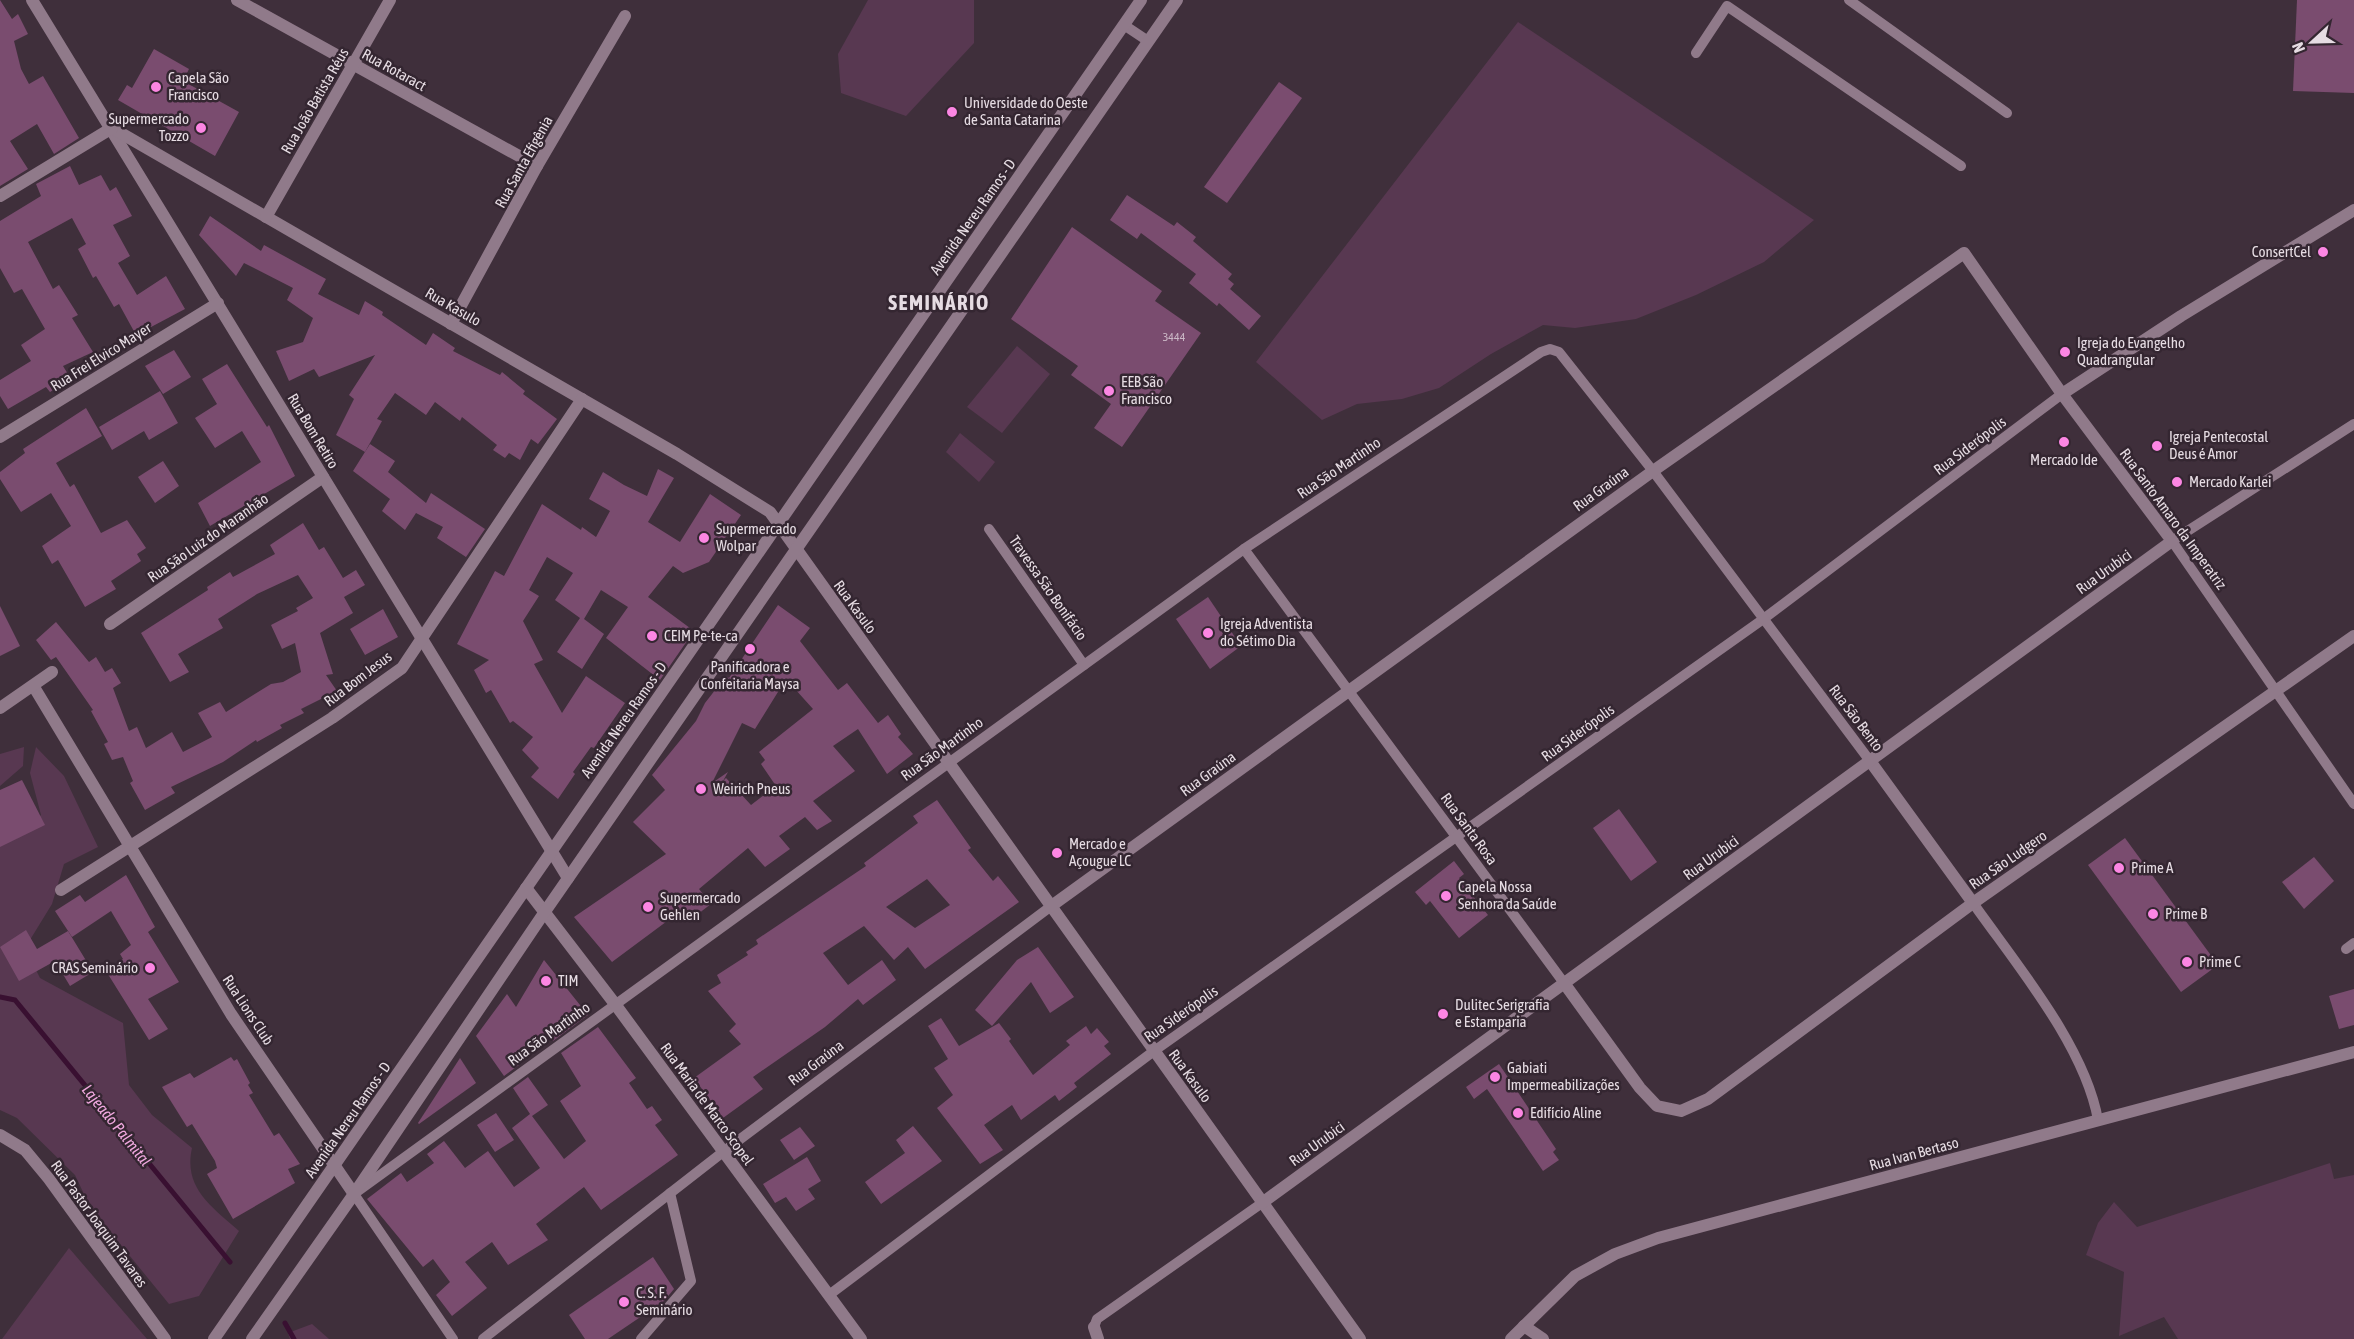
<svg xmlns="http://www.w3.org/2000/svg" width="2354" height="1339" font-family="'Asap Condensed',sans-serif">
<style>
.green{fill:#583851}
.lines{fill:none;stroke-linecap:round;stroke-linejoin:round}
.stream{stroke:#391031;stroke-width:5}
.building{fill:#7a4c6f;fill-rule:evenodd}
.service{stroke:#907a8a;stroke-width:10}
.minor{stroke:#907a8a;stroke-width:12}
.tertiary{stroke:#907a8a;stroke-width:12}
.poi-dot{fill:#fc86e3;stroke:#342631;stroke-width:2}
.labels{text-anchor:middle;stroke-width:5;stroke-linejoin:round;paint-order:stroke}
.number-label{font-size:12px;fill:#cbb8c6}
.street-label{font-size:15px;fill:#e6dce3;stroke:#342631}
.poi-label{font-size:15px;fill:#e6dce3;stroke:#342631;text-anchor:start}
.water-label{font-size:16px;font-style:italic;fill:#f0a8df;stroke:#342631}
.district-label{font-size:21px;font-weight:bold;letter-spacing:1.5px;fill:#e6dce3;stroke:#342631}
</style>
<rect width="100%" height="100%" fill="#3f2f3b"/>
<!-- green -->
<g class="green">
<polygon points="868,0 974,0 974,43 906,116 841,93 838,54"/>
<polygon points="1518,22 1814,220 1764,262 1696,295 1636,319 1575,328 1543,325 1491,354 1439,388 1402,399 1357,404 1322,420 1256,362"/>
<polygon points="1017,346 1050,374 1002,433 967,407"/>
<polygon points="960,433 995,462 979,482 946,452"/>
<polygon points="24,747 23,766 0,786 0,754"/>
<path d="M36 747 64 776 98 847 64 864 52 904 25 948 40 978 123 1023 129 1085 152 1115 192 1148C183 1188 212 1207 239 1231L199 1296 169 1304 90 1207 75 1175 17 1118 0 1110V841L16 839 41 815 30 773Z"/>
<polygon points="2330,1163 2334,1179 2354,1175 2354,1339 2178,1339 2164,1317 2119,1336 2124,1272 2086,1255 2098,1223 2114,1202 2137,1227"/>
<polygon points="69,1248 147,1339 2,1339"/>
<polygon points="312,1324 329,1339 290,1339 288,1333"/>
</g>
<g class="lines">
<!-- stream -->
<g class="stream">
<polyline points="0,997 15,1000 230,1262"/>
<polyline points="285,1323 294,1339"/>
</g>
</g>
<!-- building -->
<g class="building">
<polygon points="0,0 12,19 18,14 28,34 14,41 21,69 29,84 43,76 79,138 54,154 37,124 10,141 28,169 0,186"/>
<polygon points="2297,0 2354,0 2354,93 2293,91"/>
<polygon points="154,49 189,69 183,81 239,112 215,156 118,100 127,85 132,88"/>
<polygon points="1279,82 1302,98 1227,203 1204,187"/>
<polygon points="70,166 79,185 101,175 110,191 116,187 132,216 113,225 130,256 118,263 137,295 166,276 185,309 136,335 119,304 114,307 96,276 93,278 78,249 86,244 72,218 28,242 53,289 59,285 78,315 72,318 93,352 63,366 71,379 50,392 46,387 8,409 0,396 0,380 31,361 21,345 45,329 22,289 14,293 0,268 0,221 41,196 36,184"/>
<polygon points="1127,195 1174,226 1177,222 1196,237 1193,241 1232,274 1228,279 1234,284 1230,289 1261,316 1249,330 1219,303 1217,306 1189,283 1196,274 1141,233 1137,239 1110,220"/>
<polygon points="210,216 261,251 264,245 326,279 318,294 359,315 365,301 383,312 382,315 426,345 433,333 455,348 453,351 500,375 502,372 525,391 523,394 557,419 538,444 531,439 520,460 509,453 505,458 493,450 497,445 462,417 460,421 435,402 426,415 395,393 377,419 382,421 365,452 336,435 354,399 349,395 375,355 319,377 314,369 289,381 276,351 303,342 313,318 287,300 293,288 244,263 236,276 199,235"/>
<polygon points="1072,227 1162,291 1155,301 1201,333 1122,447 1094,428 1111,404 1071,375 1078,366 1011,319"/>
<polygon points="174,350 191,377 163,394 145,366"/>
<polygon points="227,364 267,427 269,425 295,476 210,526 198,503 261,462 242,431 215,448 195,418 217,404 202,379"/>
<polygon points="160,391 178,423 149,440 144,431 112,450 99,427"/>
<polygon points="86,408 102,436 56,463 70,487 74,484 101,533 127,520 146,548 137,554 141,561 111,581 116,589 85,607 58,560 52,564 42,546 71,526 51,493 21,512 0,479 0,472 25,453 23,449"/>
<polygon points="370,444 395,461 388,472 426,503 431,493 485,529 466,557 437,538 443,527 416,513 405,530 382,511 390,499 353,471"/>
<polygon points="163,461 179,486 155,503 138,477"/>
<polygon points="658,469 674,478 648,522 680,542 710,494 741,515 709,562 683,573 673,566 648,597 694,631 660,680 606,638 628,607 601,590 584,619 604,634 582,669 557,652 580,618 555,600 573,573 547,557 529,590 539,596 523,621 543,660 534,664 562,713 586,676 625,703 594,748 591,747 573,772 575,774 558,799 531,777 539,768 522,750 533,737 513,721 510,723 491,690 486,693 474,670 489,660 457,644 495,571 504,576 542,504 581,530 582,527 596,537 610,511 589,499 603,472 624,485 647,496"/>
<polygon points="303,523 319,550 324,547 343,578 356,570 365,585 344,597 353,613 320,633 333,674 326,675 337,691 301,709 304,713 280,725 282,728 257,742 256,740 223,762 171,787 175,793 145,810 130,783 133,781 123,757 112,760 104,744 108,742 91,711 93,710 56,657 51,660 36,640 56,622 89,662 96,657 105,672 112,668 121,683 113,688 129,731 137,727 146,748 172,732 183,752 212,737 198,713 220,702 226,712 271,684 283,682 301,672 295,643 282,649 271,625 298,611 296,608 313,598 298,575 257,594 218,619 223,628 178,654 189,672 170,682 141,633 208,590 207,587 230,572 233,577 275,554 270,545"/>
<polygon points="1208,597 1241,646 1210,669 1176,619"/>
<path d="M778 605 810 628 800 641 838 690 847 683 878 723 888 715 901 734 898 737 913 754 887 774 858 729 833 746 855 771 813 801 832 821 817 830 805 817 779 836 790 849 765 867 748 848 699 889 711 904 690 920 682 910 612 962 574 917 666 854 633 822 665 790 652 775 696 721 705 703 726 676 729 678ZM786 679 813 709 759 752 765 760 761 764 776 786 751 805 726 778 723 781 728 772 712 783 742 723 755 729Z"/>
<polygon points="0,606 20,646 0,656"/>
<polygon points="383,609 398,637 365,655 350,629"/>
<polygon points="22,780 45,825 0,847 0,790"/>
<path d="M937 800 971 848 968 850 993 881 998 876 1019 902 925 969 908 947 894 960 864 926 823 953 848 985 882 960 896 980 863 1005 858 999 825 1027 753 1077 763 1089 723 1118 694 1078 741 1044 729 1031 736 1024 708 991 721 983 717 975 748 955 746 952 758 944 756 940 866 866 864 863 918 823 913 816ZM927 879 950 905 915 928 886 907Z"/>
<polygon points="1619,809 1657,862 1631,881 1593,828"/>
<polygon points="2125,838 2218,965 2181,992 2088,865"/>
<polygon points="2314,857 2334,881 2304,909 2282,882"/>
<polygon points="1454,861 1464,874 1459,878 1488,915 1459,938 1430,901 1426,905 1415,892"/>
<polygon points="126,875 155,927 148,932 179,982 148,999 168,1029 149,1040 106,971 123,959 120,954 131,945 111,911 72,937 55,911 80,895 85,902"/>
<polygon points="26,930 37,949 68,931 93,972 70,986 55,961 19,981 0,947"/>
<polygon points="1038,947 1074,997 1050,1013 1031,982 992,1026 975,1010 1017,960"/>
<polygon points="544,960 588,1015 553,1041 550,1035 546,1038 543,1034 513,1056 519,1065 504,1076 476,1036 507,994 516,1007"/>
<polygon points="2354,989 2354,1025 2339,1029 2329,996"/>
<polygon points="941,1018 959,1046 999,1023 1011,1039 1009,1041 1033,1075 1070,1045 1066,1041 1086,1026 1091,1034 1097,1028 1109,1042 1104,1046 1111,1054 1074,1083 1077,1087 1059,1101 1055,1095 1021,1120 1012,1105 984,1125 1003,1150 980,1164 937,1108 953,1095 934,1068 948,1059 928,1026"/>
<polygon points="598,1027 636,1078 629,1083 647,1109 652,1106 662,1120 655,1125 678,1155 601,1210 584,1187 536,1224 548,1240 508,1265 492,1242 465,1262 487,1288 452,1316 436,1295 450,1282 433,1259 423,1267 367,1199 401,1173 407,1182 434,1163 427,1154 444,1141 465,1168 488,1151 514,1187 540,1168 512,1128 530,1114 513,1088 528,1077 548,1105 532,1116 564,1159 586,1141 560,1101 581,1086 561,1053"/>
<polygon points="231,1057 234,1061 237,1059 250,1083 248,1085 253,1093 249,1095 274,1136 279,1133 300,1164 288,1169 295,1183 233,1219 207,1174 217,1168 215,1161 192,1124 187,1127 162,1087 190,1073 194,1078"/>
<polygon points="460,1058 476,1083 419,1124 418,1123"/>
<polygon points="1499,1064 1556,1149 1553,1152 1559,1160 1543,1171 1487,1089 1474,1099 1466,1087"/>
<polygon points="496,1113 514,1140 495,1152 477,1125"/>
<polygon points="913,1126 942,1161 881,1204 865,1182 905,1153 896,1140"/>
<polygon points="800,1127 815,1146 794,1160 780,1140"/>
<polygon points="807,1157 821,1181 808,1189 815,1199 796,1211 786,1197 775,1203 763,1184"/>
<polygon points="653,1257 674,1289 664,1301 608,1339 585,1339 569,1315"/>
</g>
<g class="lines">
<!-- service -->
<g class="service">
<polyline points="1849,0 2007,113"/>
<polyline points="1124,25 1148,41"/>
<polyline points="1696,53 1727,6 1961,166"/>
<polyline points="2354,424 2172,541 2354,804"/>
<polyline points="989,529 1084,665"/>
<polyline points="1244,549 1564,983"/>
<path d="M1973 903C2016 964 2085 1046 2098 1120"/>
<polyline points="2346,949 2354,943"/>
<polyline points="829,1295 1154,1051 1762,620 2062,394"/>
<polyline points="1094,1327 1097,1319 1262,1203"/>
<polyline points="453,1339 354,1194 1244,549 1541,352 1550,349 1559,352 1653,471 1870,761"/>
<polyline points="483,1339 723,1152 1050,907"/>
<polyline points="641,1339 691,1281 670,1193"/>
</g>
<!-- minor -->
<g class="minor">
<polyline points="32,0 568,878"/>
<polyline points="237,0 537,166"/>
<polyline points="112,128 677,454 770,512 1360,1339"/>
<polyline points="0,196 112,128"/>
<polyline points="266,217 390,0"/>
<polyline points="451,324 537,166 625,16"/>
<polyline points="2062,394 2181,316 2354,210"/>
<polyline points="0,437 218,303"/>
<polyline points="110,624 323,477"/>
<polyline points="34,687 231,1014 354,1194"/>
<polyline points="0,708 52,672"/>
<polyline points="1870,761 1973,903"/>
<polyline points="526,888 615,1004 861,1339"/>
<polyline points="61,890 332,718 402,668 582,399"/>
<polyline points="1050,907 1653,471 1964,253 2062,394 2172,541 1262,1203"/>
<polyline points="1564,983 1640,1088 1657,1106 1681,1111 1708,1099 1973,903 2354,636"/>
<polyline points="0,1135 25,1150 49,1179 165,1339"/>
<polyline points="1524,1326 1543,1339"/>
<polyline points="1094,1327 1098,1339"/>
<polyline points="1511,1339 1575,1276 1615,1254 1658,1238 2354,1052"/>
</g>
<!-- tertiary -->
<g class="tertiary">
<polyline points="214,1339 1141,0"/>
<polyline points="252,1339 354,1194 544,913 1177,0"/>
</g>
</g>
<!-- markers -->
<g class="poi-dot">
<circle cx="156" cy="87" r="6"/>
<circle cx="952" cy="112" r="6"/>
<circle cx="201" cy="128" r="6"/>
<circle cx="2323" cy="252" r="6"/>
<circle cx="2065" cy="352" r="6"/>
<circle cx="1109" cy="391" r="6"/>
<circle cx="2064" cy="442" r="6"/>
<circle cx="2157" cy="446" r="6"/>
<circle cx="2177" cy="482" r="6"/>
<circle cx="704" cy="538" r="6"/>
<circle cx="1208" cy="633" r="6"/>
<circle cx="652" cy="636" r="6"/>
<circle cx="750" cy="649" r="6"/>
<circle cx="701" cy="789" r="6"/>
<circle cx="1057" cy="853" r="6"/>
<circle cx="2119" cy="868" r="6"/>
<circle cx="1446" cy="896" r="6"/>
<circle cx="648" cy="907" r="6"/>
<circle cx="2153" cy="914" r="6"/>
<circle cx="2187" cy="962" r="6"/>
<circle cx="150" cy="968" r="6"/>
<circle cx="546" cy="981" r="6"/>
<circle cx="1443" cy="1014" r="6"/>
<circle cx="1495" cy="1077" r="6"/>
<circle cx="1518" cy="1113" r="6"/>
<circle cx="624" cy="1302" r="6"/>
</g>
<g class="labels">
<!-- number labels -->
<g class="number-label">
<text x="1174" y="341">3444</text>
</g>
<!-- street labels -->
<g class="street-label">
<text transform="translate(394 70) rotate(29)" y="5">Rua Rotaract</text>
<text transform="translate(315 101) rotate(-60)" y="5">Rua João Batista Réus</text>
<text transform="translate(524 162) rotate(-61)" y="5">Rua Santa Efigênia</text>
<text transform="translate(973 217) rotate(-55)" y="5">Avenida Nereu Ramos - D</text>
<text transform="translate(453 307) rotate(30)" y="5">Rua Kasulo</text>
<text transform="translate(101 357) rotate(-32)" y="5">Rua Frei Elvico Mayer</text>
<text transform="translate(313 431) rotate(59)" y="5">Rua Bom Retiro</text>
<text transform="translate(1970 446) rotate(-37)" y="5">Rua Siderópolis</text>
<text transform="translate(1339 468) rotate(-34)" y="5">Rua São Martinho</text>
<text transform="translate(1601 489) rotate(-36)" y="5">Rua Graúna</text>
<text transform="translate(2173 519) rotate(54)" y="5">Rua Santo Amaro da Imperatriz</text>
<text transform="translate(208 538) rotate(-35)" y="5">Rua São Luiz do Maranhão</text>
<text transform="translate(2104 572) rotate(-36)" y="5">Rua Urubici</text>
<text transform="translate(1048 588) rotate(55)" y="5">Travessa São Bonifácio</text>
<text transform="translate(855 607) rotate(54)" y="5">Rua Kasulo</text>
<text transform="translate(358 679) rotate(-37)" y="5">Rua Bom Jesus</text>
<text transform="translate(1856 718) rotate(53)" y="5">Rua São Bento</text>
<text transform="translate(624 720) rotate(-55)" y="5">Avenida Nereu Ramos - D</text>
<text transform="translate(1578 733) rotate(-36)" y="5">Rua Siderópolis</text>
<text transform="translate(942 749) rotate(-36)" y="5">Rua São Martinho</text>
<text transform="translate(1208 774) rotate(-36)" y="5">Rua Graúna</text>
<text transform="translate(1469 829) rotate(54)" y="5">Rua Santa Rosa</text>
<text transform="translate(1711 858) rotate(-36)" y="5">Rua Urubici</text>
<text transform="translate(2008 860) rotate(-35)" y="5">Rua São Ludgero</text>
<text transform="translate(248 1010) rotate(57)" y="5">Rua Lions Club</text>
<text transform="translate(1181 1014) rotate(-35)" y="5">Rua Siderópolis</text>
<text transform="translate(549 1034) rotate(-36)" y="5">Rua São Martinho</text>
<text transform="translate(816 1063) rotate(-37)" y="5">Rua Graúna</text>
<text transform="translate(1190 1076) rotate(54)" y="5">Rua Kasulo</text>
<text transform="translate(707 1104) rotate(54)" y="5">Rua Maria de Marco Scopel</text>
<text transform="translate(348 1120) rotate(-55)" y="5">Avenida Nereu Ramos - D</text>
<text transform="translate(1317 1144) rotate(-36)" y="5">Rua Urubici</text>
<text transform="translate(1914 1154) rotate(-15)" y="5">Rua Ivan Bertaso</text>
<text transform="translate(99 1224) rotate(54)" y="5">Rua Pastor Joaquim Tavares</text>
</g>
<!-- poi labels -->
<g class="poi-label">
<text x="168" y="83">Capela São<tspan x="168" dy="17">Francisco</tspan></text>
<text x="964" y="108">Universidade do Oeste<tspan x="964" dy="17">de Santa Catarina</tspan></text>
<text x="189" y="124" text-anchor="end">Supermercado<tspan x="189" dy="17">Tozzo</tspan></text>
<text x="2311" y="257" text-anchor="end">ConsertCel</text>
<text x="2077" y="348">Igreja do Evangelho<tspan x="2077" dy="17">Quadrangular</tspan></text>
<text x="1121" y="387">EEB São<tspan x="1121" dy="17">Francisco</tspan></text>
<text x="2169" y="442">Igreja Pentecostal<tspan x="2169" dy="17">Deus é Amor</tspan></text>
<text x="2064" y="465" text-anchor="middle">Mercado Ide</text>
<text x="2189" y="487">Mercado Karlei</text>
<text x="716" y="534">Supermercado<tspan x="716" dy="17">Wolpar</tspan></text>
<text x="1220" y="629">Igreja Adventista<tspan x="1220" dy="17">do Sétimo Dia</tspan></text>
<text x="664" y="641">CEIM Pe-te-ca</text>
<text x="750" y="672" text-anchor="middle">Panificadora e<tspan x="750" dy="17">Confeitaria Maysa</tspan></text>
<text x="713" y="794">Weirich Pneus</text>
<text x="1069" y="849">Mercado e<tspan x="1069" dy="17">Açougue LC</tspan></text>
<text x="2131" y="873">Prime A</text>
<text x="1458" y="892">Capela Nossa<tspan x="1458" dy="17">Senhora da Saúde</tspan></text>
<text x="660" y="903">Supermercado<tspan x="660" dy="17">Gehlen</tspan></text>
<text x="2165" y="919">Prime B</text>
<text x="2199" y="967">Prime C</text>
<text x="138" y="973" text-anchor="end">CRAS Seminário</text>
<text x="558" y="986">TIM</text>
<text x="1455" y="1010">Dulitec Serigrafia<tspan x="1455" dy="17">e Estamparia</tspan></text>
<text x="1507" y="1073">Gabiati<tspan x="1507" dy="17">Impermeabilizações</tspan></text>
<text x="1530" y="1118">Edifício Aline</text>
<text x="636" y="1298">C. S. F.<tspan x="636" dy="17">Seminário</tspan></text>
</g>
<!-- water labels -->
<g class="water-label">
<text transform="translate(117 1125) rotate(51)" y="6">Lajeado Palmital</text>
</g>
<!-- district labels -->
<g class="district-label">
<text x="939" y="310">SEMINÁRIO</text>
</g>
</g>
<!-- north arrow -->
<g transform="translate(2312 42) rotate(248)" stroke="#342631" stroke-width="4.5" paint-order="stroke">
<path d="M0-4.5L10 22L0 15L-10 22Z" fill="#e6dce3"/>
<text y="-9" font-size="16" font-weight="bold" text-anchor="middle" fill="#e6dce3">N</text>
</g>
</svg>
